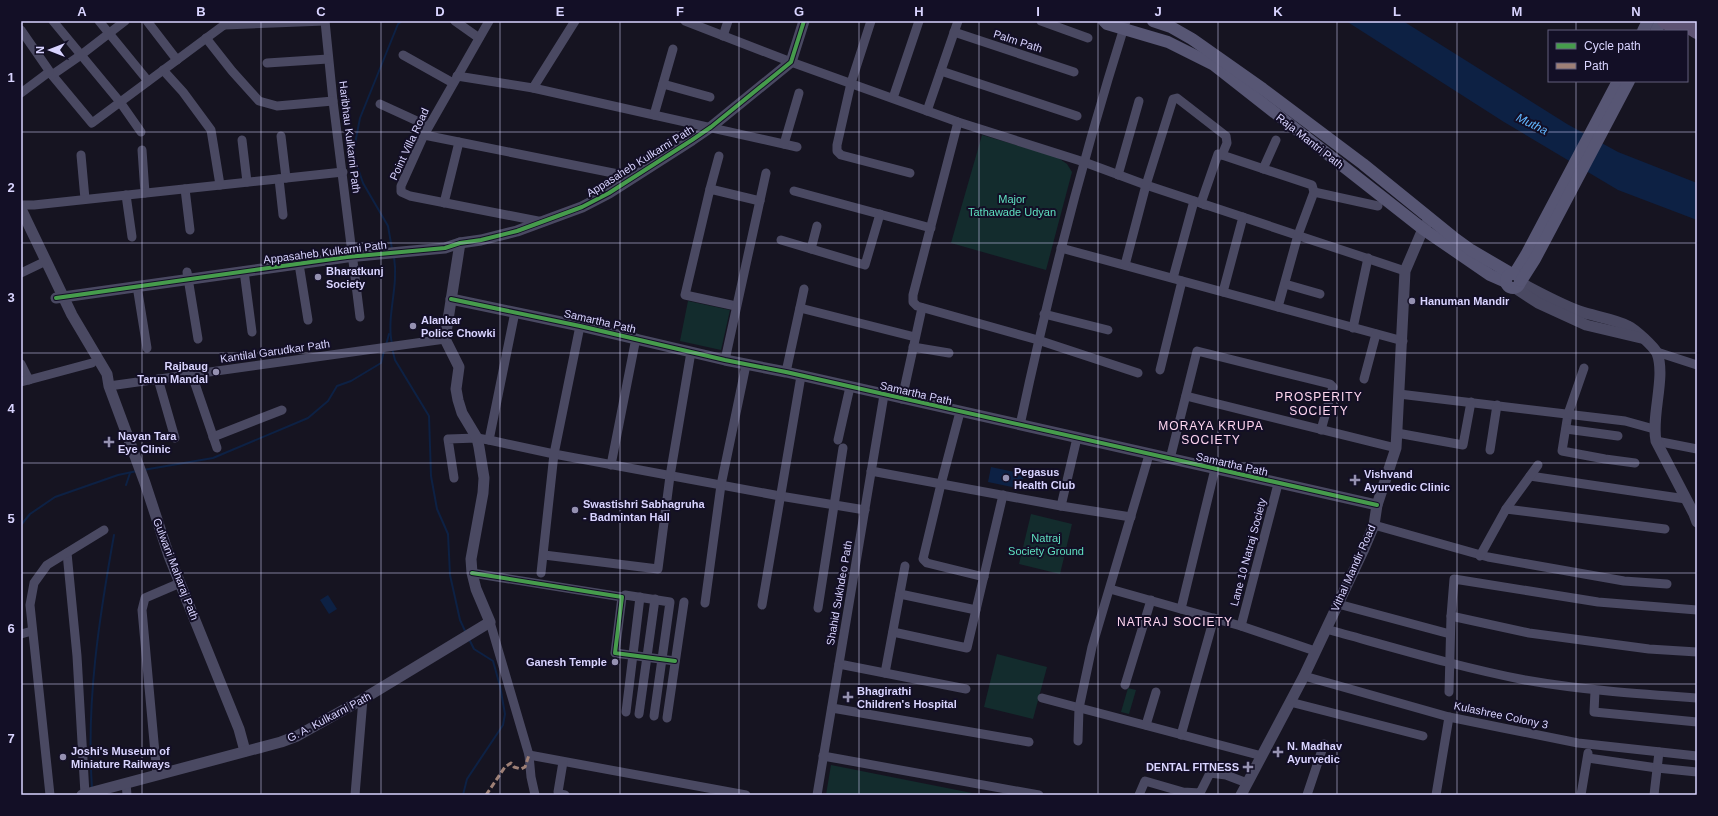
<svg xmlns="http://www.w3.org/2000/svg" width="1718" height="816" font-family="Arial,sans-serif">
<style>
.green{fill:#132c2d}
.water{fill:#0d2144}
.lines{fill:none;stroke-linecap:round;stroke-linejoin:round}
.stream{stroke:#0d2144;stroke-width:2}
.minor{stroke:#4a4962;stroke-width:9}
.tertiary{stroke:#4a4962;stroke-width:11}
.secondary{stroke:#575674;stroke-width:12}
.primary{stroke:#5e5373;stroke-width:14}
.quiet{stroke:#9e8076;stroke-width:3;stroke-dasharray:6 3;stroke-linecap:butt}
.cycleway-casing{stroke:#130f26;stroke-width:6}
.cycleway{stroke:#469c4c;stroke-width:4}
.grid{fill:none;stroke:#d9d4ff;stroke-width:1;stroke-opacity:0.55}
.poi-dot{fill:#9591b1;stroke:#130f26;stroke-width:1.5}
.labels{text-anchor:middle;stroke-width:4;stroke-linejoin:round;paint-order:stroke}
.street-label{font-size:11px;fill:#d9d4ff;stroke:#130f26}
.park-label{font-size:11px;fill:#5fe0c0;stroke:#130f26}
.poi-label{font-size:11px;font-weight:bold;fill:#d9d4ff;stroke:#130f26;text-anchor:start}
.water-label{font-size:12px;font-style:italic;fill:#62b6ff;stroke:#130f26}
.neighbourhood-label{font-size:12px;letter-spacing:1px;fill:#ffd6f0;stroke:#130f26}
.neatline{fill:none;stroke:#d9d4ff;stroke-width:1.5}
.grid-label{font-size:13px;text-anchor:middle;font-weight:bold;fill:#d9d4ff}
</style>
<rect width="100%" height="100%" fill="#161421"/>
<!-- green -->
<g class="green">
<polygon points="982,135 1057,157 1067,164 1072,172 1046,270 951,243"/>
<polygon points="688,301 730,310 721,350 680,341"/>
<polygon points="1031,514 1072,524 1060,574 1019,564"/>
<polygon points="997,654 1047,667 1033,719 984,707"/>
<polygon points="1128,688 1136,690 1129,714 1121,712"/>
<polygon points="831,765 982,795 826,795"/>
</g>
<!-- water -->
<g class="water">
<polygon points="1346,21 1403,21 1567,124 1618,152 1697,183 1697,220 1618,190 1504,122"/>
<polygon points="991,467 1024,474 1021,489 988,482"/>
<polygon points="328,595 337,609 329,614 320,600"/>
</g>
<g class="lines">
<!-- stream -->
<g class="stream">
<polyline points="392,249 388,226 363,183 353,154 360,118 398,24 402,21"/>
<path d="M392 344C386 316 399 287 394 257"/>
<polyline points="386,345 389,334"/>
<polyline points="392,348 395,360 429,416 431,476 437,509 448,534 450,575 460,620 466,633"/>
<polyline points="143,470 213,458 308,418 328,401 337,386 351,381 381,363 384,351"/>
<polyline points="126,485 130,473"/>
<polyline points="21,525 30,514 55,497 118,475 137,471"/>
<path d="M92 788C86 702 99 619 114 535"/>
<polyline points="463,795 467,779 503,725 505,714 500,686 493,661 474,649 469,639"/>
</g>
<!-- minor -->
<g class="minor">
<polyline points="53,21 120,102 141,132"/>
<polyline points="99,21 148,81"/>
<polyline points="147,21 177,60"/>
<polyline points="325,21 333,101 360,317"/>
<polyline points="455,21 479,38"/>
<polyline points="489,21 424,135 401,186 401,192 410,196 543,222"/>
<polyline points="685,21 791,62 958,122 1084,162 1146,185 1405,271"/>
<polyline points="871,21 851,83 837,145 837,151 841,155 910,173"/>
<polyline points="1041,21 1088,38"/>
<polyline points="224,25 325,21"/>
<polyline points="21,30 52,75 92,123 224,25 224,21"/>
<polyline points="954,32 1074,72"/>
<polyline points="723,36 728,21"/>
<polyline points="206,38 232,71 259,101 277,106 333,101"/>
<polyline points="403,55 453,83"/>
<polyline points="267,63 328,59"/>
<polyline points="163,70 183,92 211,130 220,185"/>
<polyline points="941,71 1077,116"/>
<polyline points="52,75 81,55 125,21"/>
<polyline points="457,76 533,88 797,147"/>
<polyline points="663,84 710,97"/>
<polyline points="533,88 575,21"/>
<polyline points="21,93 49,72"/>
<polyline points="893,98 919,21"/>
<polyline points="380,104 428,126"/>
<polyline points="927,111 958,21"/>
<polyline points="654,115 673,49"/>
<polyline points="958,122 913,295 913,302 917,306 1038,340 1138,373"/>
<polyline points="424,135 633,177"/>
<polyline points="281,136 286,178"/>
<polyline points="242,140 247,182"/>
<polyline points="784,144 799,93"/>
<polyline points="142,150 145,193"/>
<polyline points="81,155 85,199"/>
<polyline points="1222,155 1312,185 1314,192 1298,235 1278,307"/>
<polyline points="1263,169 1276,140"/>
<polyline points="1118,175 1139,101"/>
<polyline points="279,179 283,215"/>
<polyline points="185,189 190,230"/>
<polyline points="710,189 719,156"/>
<polyline points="794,191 931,228"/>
<polyline points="1314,192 1378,206"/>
<polyline points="126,195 132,237"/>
<polyline points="444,203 459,142"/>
<polyline points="21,205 34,205 343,172"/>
<polyline points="781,240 865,265 880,214"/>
<polyline points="1061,248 1403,341"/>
<polyline points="811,249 817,226"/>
<polyline points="299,264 308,320"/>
<polyline points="1125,265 1146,185 1173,99 1177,98 1226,136 1227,143 1222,155 1218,154 1201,203 1205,205"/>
<polyline points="244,271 252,332"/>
<polyline points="187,272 198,339"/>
<polyline points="21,273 46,261"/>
<polyline points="1173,278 1194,201"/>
<polyline points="1285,284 1320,294"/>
<polyline points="137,286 147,348"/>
<polyline points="1223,292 1243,217"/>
<polyline points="736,306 685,295 710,189 760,201"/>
<polyline points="800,308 915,337"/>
<polyline points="1044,314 1108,330"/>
<polyline points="1353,328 1368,258"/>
<polyline points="913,347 949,353"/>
<polyline points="1657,352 1697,365"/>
<polyline points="725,360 766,173"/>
<polyline points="21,364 29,380"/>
<polyline points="1584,368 1568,414 1562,451 1605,459 1635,463"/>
<polyline points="1160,370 1182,281"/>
<polyline points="786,372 804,289"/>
<polyline points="192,375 217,448"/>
<polyline points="158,379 175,438"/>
<polyline points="1364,379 1376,334"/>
<polyline points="21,382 92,363"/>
<polyline points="109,386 445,339"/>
<polyline points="1399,394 1625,421 1654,429"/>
<polyline points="1186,396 1396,448"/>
<polyline points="902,399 922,308"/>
<polyline points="960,412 941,484 923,559 927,563 984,577"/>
<path d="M1020 425C1049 289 1084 154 1126 21"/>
<polyline points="1566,429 1618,436"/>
<polyline points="1397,433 1463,445 1471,402"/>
<polyline points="213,437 282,410"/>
<polyline points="489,440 515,312"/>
<polyline points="838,440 850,387"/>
<polyline points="1656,441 1697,449"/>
<polyline points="1490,450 1497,405"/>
<polyline points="1170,459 1197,351 1330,384 1333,387 1321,430"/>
<polyline points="611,465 636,338"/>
<polyline points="871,471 1061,506 1131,517"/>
<polyline points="1530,476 1686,499"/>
<polyline points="454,478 448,439 477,438 489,440 554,454 780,496 865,510"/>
<polyline points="1061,506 1077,438"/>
<polyline points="1506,509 1538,465"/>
<polyline points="1374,525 1488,557 1624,581 1667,584"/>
<polyline points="67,553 77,656 85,794"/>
<polyline points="544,555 658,569 670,476 691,352"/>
<polyline points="1480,556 1506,509 1665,529"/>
<polyline points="472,573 622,597 615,653 675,661"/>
<polyline points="541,573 554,454 580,326"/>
<polyline points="1110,589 1241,626 1315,651"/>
<polyline points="900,594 976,610"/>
<polyline points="622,597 625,595 670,602 654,716"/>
<polyline points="705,603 721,485 746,365"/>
<polyline points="1338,604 1450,634"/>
<polyline points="762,605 801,376"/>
<polyline points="818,608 843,448"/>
<polyline points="1181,609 1215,469"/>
<polyline points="1451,616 1529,633 1649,649 1697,652"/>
<polyline points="490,622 529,755 531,777 535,795"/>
<polyline points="1241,626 1278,484"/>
<path d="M1326 629C1392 647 1458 667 1525 680 1582 690 1639 694 1697 698"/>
<polyline points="893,632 967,648 1003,495"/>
<polyline points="21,634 32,631"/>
<polyline points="839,664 966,689"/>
<polyline points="885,673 905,566"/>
<polyline points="1304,676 1449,717 1503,728 1578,743 1697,756"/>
<polyline points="1125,685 1151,600"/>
<polyline points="1595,691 1594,712 1697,722"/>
<polyline points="1449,692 1451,616 1454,579 1598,602 1697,610"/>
<polyline points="1042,698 1262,756"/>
<polyline points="1290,702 1423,736"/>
<polyline points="832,708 1029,742"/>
<polyline points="626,712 640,597"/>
<polyline points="639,714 655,599"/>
<polyline points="667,718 684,602"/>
<polyline points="1146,725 1156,692"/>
<polyline points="1181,735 1214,618"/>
<polyline points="1078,741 1079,708 1092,647 1149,455"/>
<polyline points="529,755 746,795"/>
<polyline points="823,756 1039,795"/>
<polyline points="1588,758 1657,768 1697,772"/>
<polyline points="563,762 558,792 560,794 565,795"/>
<polyline points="157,775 142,610 145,598 180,583"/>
<polyline points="126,783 127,795"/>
<polyline points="50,795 30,605 34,583 47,565 104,530"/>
<polyline points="355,795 363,699"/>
<polyline points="817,795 884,395"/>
<polyline points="1139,795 1145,781 1183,792 1200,793 1210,773 1226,775 1247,783"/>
<polyline points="1307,795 1324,744"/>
<polyline points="1436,795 1449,717"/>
<polyline points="1581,795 1588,753"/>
<polyline points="1654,795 1659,752"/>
</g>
<!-- tertiary -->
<g class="tertiary">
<polyline points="21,209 72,315 107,374 109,386 145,483 169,556 239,729 245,751"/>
<path d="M1521 283C1540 293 1558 303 1579 311 1593 316 1615 319 1628 326 1635 329 1654 347 1657 353 1666 377 1651 415 1656 441L1694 514 1697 522"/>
<polyline points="1515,288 1538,303 1586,325 1641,338"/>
<polyline points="56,298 347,257 445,248 460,243 481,240 517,231 582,207 609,193 692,140 711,127 791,62 804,21"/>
<polyline points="451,299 580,326 725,360 786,372 1377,505"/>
<polyline points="82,795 281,742 297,736 363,699 490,622 476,589 472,573 471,559 483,493 484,478 479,447 477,438 462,413 458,400 456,389 459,367 445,339 460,243"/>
<polyline points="1241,795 1304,676 1363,551 1374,525 1377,505 1396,448 1405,271 1423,229 1427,223"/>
</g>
<!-- secondary -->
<g class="secondary">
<polyline points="1104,21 1107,24 1168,42 1214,65 1423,229 1490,275 1506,282"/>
<polyline points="1153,21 1171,27 1192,39 1263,89 1363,164 1453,237 1471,250 1512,274"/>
<polyline points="1643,31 1648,21"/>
<polyline points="1656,31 1661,21"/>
<polyline points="1515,273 1526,255 1618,81"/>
<circle cx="1513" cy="281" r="7"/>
<polyline points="1521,281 1535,259 1629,81"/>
</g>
<!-- primary -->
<g class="primary">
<polyline points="1664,21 1680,31"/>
<polyline points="1680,21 1697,32"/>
</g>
<!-- quiet -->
<polyline class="quiet" points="486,795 505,767 511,763 514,767 521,769 525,767 529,755"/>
<!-- cycleway casing -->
<g class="cycleway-casing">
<g id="cycleway">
<polyline points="56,298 347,257 445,248 460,243 481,240 517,231 582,207 609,193 692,140 711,127 791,62 804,21"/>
<polyline points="451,299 580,326 725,360 786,372 1377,505"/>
<polyline points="472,573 622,597 615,653 675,661"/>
</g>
</g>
<!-- cycleway -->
<use href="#cycleway" class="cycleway"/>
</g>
<!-- grid -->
<path class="grid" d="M142 21V795M261 21V795M381 21V795M500 21V795M620 21V795M739 21V795M859 21V795M979 21V795M1098 21V795M1218 21V795M1337 21V795M1457 21V795M1576 21V31M1576 81V795M21 132H1697M21 243H1697M21 353H1697M21 463H1697M21 573H1697M21 684H1697"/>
<!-- markers -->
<g class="poi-dot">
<circle cx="318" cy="277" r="4"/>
<circle cx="1412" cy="301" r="4"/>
<circle cx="413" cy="326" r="4"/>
<circle cx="216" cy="372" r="4"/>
<path d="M107 436h4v4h4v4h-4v4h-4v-4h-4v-4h4z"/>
<circle cx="1006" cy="478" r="4"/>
<path d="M1353 474h4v4h4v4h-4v4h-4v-4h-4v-4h4z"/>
<circle cx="575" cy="510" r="4"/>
<circle cx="615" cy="662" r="4"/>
<path d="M846 691h4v4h4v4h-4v4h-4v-4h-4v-4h4z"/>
<path d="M1276 746h4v4h4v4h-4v4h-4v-4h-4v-4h4z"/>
<circle cx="63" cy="757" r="4"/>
<path d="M1246 761h4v4h4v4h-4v4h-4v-4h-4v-4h4z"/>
</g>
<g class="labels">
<!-- street labels -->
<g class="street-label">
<text transform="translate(1018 41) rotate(18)" y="4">Palm Path</text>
<text transform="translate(350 137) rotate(83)" y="4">Haribhau Kulkarni Path</text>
<text transform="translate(1310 141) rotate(38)" y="4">Raja Mantri Path</text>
<text transform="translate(409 144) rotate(-65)" y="4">Point Villa Road</text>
<text transform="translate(640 161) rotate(-32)" y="4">Appasaheb Kulkarni Path</text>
<text transform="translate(325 252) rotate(-7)" y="4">Appasaheb Kulkarni Path</text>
<text transform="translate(600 321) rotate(13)" y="4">Samartha Path</text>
<text transform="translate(275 351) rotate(-8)" y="4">Kantilal Garudkar Path</text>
<text transform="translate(916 393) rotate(13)" y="4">Samartha Path</text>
<text transform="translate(1232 464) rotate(13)" y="4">Samartha Path</text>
<text transform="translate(1248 552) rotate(-75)" y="4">Lane 10 Natraj Society</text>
<text transform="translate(1353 568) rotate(-66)" y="4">Vithal Mandir Road</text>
<text transform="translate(176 569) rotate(69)" y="4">Gulwani Maharaj Path</text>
<text transform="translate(839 593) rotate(-80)" y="4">Shahid Sukhdeo Path</text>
<text transform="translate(1501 715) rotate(12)" y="4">Kulashree Colony 3</text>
<text transform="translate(329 717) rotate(-28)" y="4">G. A. Kulkarni Path</text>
</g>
<!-- park labels -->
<g class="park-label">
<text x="1012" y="203">Major<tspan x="1012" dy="13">Tathawade Udyan</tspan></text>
<text x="1046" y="542">Natraj<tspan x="1046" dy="13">Society Ground</tspan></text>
</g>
<!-- poi labels -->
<g class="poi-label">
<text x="326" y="275">Bharatkunj<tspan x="326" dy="13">Society</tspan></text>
<text x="1420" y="305">Hanuman Mandir</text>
<text x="421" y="324">Alankar<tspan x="421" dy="13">Police Chowki</tspan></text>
<text x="208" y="370" text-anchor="end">Rajbaug<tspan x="208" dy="13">Tarun Mandal</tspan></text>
<text x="118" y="440">Nayan Tara<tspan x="118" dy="13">Eye Clinic</tspan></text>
<text x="1014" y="476">Pegasus<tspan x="1014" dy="13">Health Club</tspan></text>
<text x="1364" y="478">Vishvand<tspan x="1364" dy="13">Ayurvedic Clinic</tspan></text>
<text x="583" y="508">Swastishri Sabhagruha<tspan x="583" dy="13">- Badmintan Hall</tspan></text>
<text x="607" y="666" text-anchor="end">Ganesh Temple</text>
<text x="857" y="695">Bhagirathi<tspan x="857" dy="13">Children's Hospital</tspan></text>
<text x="1287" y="750">N. Madhav<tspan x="1287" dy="13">Ayurvedic</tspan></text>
<text x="71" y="755">Joshi's Museum of<tspan x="71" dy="13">Miniature Railways</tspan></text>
<text x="1239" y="771" text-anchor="end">DENTAL FITNESS</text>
</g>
<!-- water labels -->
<g class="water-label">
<text transform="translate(1532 124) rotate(26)" y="4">Mutha</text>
</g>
<!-- neighbourhood labels -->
<g class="neighbourhood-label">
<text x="1319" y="401">PROSPERITY<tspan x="1319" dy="14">SOCIETY</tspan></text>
<text x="1211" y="430">MORAYA KRUPA<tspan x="1211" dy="14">SOCIETY</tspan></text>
<text x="1175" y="626">NATRAJ SOCIETY</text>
</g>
</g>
<!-- border -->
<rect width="1718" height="816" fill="none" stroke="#130f26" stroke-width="44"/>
<!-- legend -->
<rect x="1548" y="30" width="140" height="52" fill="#130f26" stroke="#625e7d"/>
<rect x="1556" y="43" width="20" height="6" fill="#469c4c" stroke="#625e7d"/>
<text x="1584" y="50" font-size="12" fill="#d9d4ff">Cycle path</text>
<rect x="1556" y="63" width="20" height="6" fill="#9e8076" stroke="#625e7d"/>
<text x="1584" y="70" font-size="12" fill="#d9d4ff">Path</text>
<!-- north arrow -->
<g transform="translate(50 50) rotate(270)" stroke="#130f26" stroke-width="3" paint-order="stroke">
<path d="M0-3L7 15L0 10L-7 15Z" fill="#d9d4ff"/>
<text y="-6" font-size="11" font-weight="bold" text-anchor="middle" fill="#d9d4ff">N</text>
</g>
<rect x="22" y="22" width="1674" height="772" class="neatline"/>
<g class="grid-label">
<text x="82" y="16">A</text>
<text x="201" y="16">B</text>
<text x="321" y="16">C</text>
<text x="440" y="16">D</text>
<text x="560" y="16">E</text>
<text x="680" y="16">F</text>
<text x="799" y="16">G</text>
<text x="919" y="16">H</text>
<text x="1038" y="16">I</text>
<text x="1158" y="16">J</text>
<text x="1278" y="16">K</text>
<text x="1397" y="16">L</text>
<text x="1517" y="16">M</text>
<text x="1636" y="16">N</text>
<text x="11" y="82">1</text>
<text x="11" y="192">2</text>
<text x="11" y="302">3</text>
<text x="11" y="413">4</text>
<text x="11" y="523">5</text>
<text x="11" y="633">6</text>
<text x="11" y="743">7</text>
</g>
</svg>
